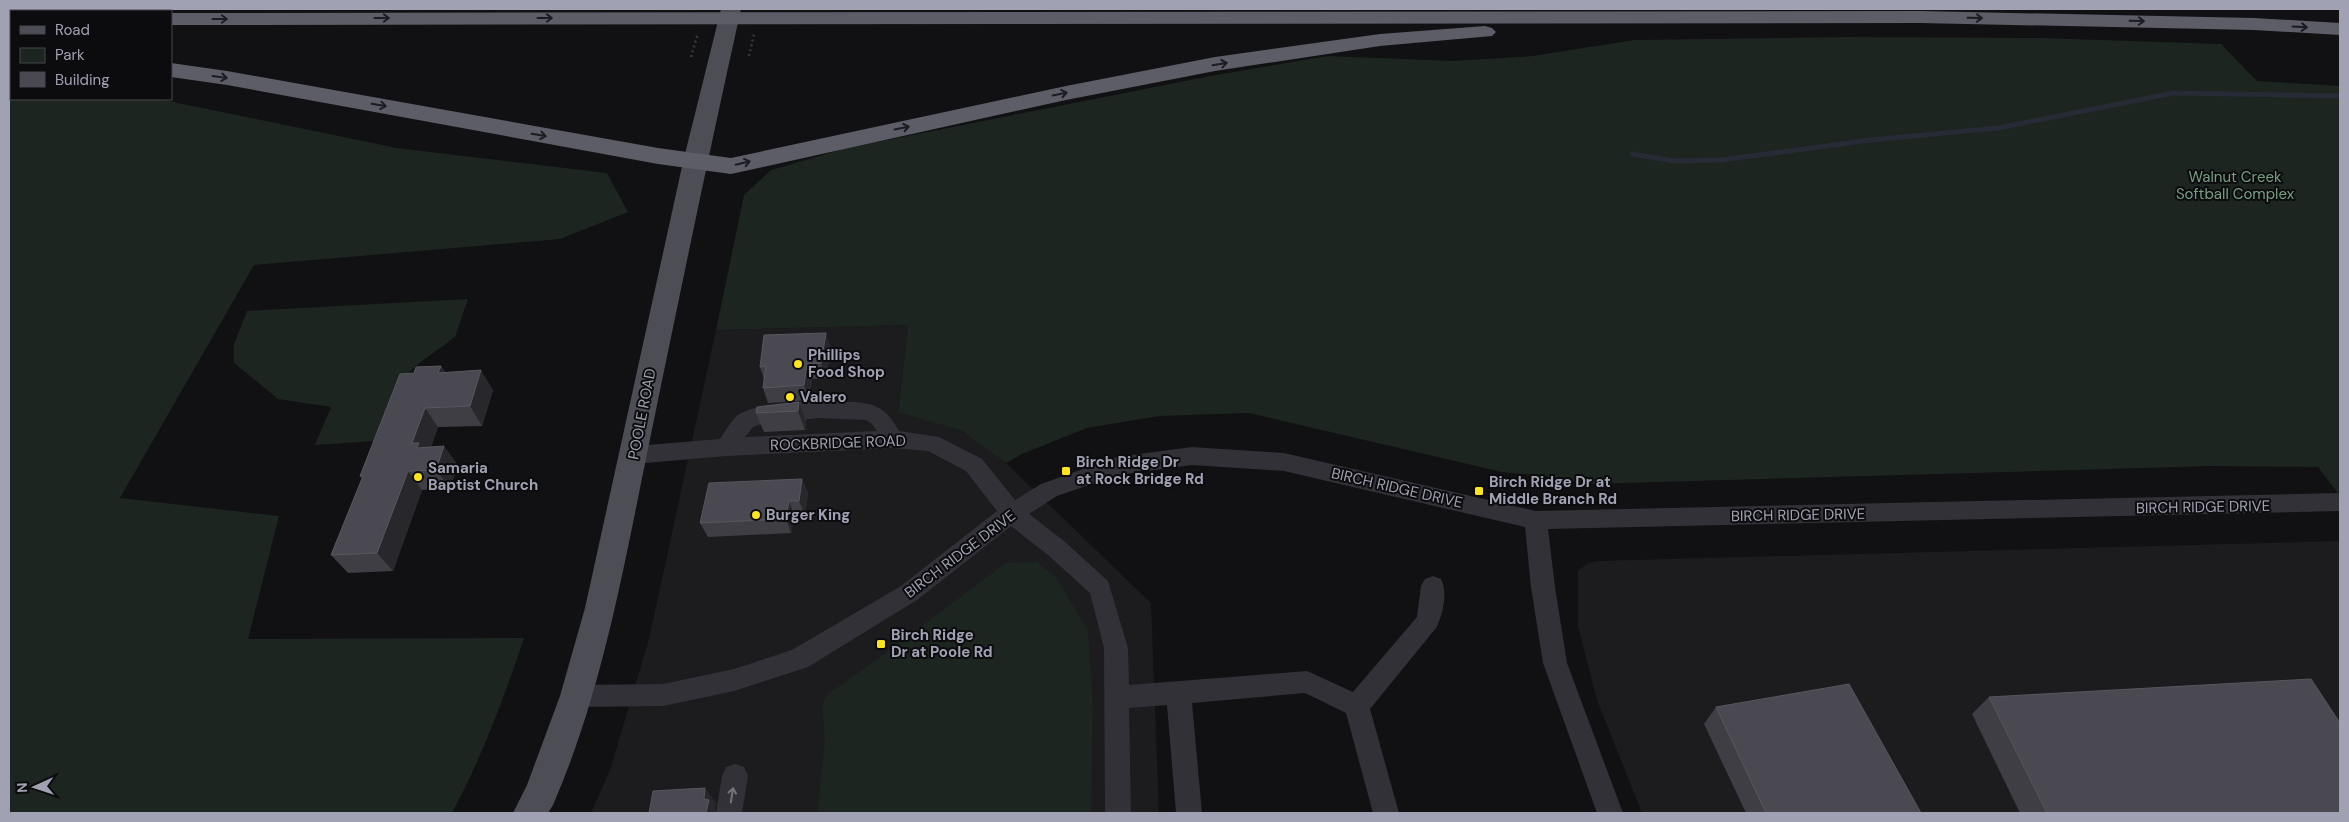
<svg xmlns="http://www.w3.org/2000/svg" width="2349" height="822" font-family="'DM Sans',sans-serif">
<style>
.built{fill:#1c1c1f}
.green{fill:#1c251f}
.lines{fill:none;stroke-linecap:round;stroke-linejoin:round}
.stream{stroke:#262b36;stroke-width:5}
.path{stroke:#37373e;stroke-width:2.5;stroke-dasharray:2 3;stroke-linecap:butt}
.minor{fill:#313137;fill-rule:evenodd}
.major{fill:#4d4d56;fill-rule:evenodd}
.highway{fill:#5d5d68;fill-rule:evenodd}
.wall{fill:#3f3e45}
.shaded-wall{fill:#28272c}
.building{fill:#4a4951;stroke:#575760}
.oneway{stroke:#1c1b1f}
.oneway2{stroke:#747581}
.poi-dot{fill:#fce51e;stroke:#0c0b0d;stroke-width:2}
.labels{text-anchor:middle;stroke-width:4;stroke-linejoin:round;paint-order:stroke}
.park-label{font-size:15px;fill:#76a082;stroke:#0c0b0d}
.poi-label{font-size:15px;font-weight:bold;fill:#a0a2b3;stroke:#0c0b0d;text-anchor:start}
.street-label{font-size:15px;fill:#a0a2b3;stroke:#0c0b0d}
</style>
<rect width="100%" height="100%" fill="#111012"/>
<!-- built -->
<g class="built">
<polygon points="908,325 898,411 962,431 985,447 1006,463 1151,603 1159,813 591,813 610,770 649,639 716,330"/>
<polygon points="2340,541 2340,813 1642,813 1597,700 1578,626 1578,571 1588,563 1597,561"/>
</g>
<!-- green -->
<g class="green">
<polygon points="1846,37 2041,38 2221,44 2257,81 2340,86 2340,496 2318,467 2211,466 1590,484 1544,476 1502,472 1249,413 1160,416 1087,428 1022,454 1006,463 962,431 898,412 908,325 716,330 744,195 771,170 847,148 1210,76 1328,56 1452,61 1533,56 1634,40"/>
<path d="M9 71 11 72V99H159L397 148 607 173 628 212 560 239 254 265 120 498 279 516 248 639 524 638C504 698 482 757 452 813H9Z"/>
<polygon points="468,299 455,337 417,365 396,385 376,441 315,445 331,407 278,399 234,363 234,344 247,311"/>
<polygon points="1037,562 1057,578 1088,631 1093,704 1091,813 817,813 825,741 822,705 828,694 882,656 1006,563"/>
</g>
<g class="lines">
<!-- stream -->
<polyline class="stream" points="1632,154 1674,161 1721,160 1871,140 1998,128 2173,93 2340,96"/>
<!-- path -->
<g class="path">
<polyline points="749,56 754,34"/>
<polyline points="691,57 698,33"/>
</g>
<!-- minor -->
<g class="minor">
<path d="M836 401C868 403 883 401 899 431L939 437 982 459 1015 500 1041 484 1117 457 1192 447 1284 453 1536 511 2340 493V511L1548 529 1555 587 1567 663 1623 813H1597L1543 663 1531 587 1525 527 1284 471 1192 465 1118 475 1057 496 1029 514 1064 541 1108 581 1128 648 1129 685 1307 671 1353 692 1417 617 1421 586 1425 579 1433 576 1441 579C1448 592 1443 615 1436 628L1370 709 1399 813H1373L1346 713 1305 693 1192 703 1202 813H1176L1167 705 1129 708 1131 813H1105L1104 648 1090 593 1048 555 1011 526 917 600 808 667 734 691 663 706 576 707 567 704 563 696 567 688 576 685 663 684 734 669 792 650 901 586 997 511 966 471 928 451 892 448 726 456 634 464 626 461 623 455 626 449 634 446 720 439C725 432 732 419 739 414 763 401 808 402 836 401ZM818 418 866 420 872 424 877 431 745 437 753 427 758 425Z"/>
<polygon points="735,764 744,767 748,776 742,813 716,813 722,776 726,767"/>
</g>
<!-- major -->
<path class="major" d="M721 9H741C709 153 679 298 649 444 624 565 603 690 553 805L548 813H513L527 785 560 696 585 608 683 162Z"/>
<!-- highway -->
<g class="highway">
<polygon points="1920,11 2254,18 2340,23 2340,35 2254,30 1920,23 171,25 171,13"/>
<rect x="9" y="14" width="2" height="12"/>
<polygon points="1485,26 1492,28 1496,32 1492,36 1380,46 1215,71 1066,100 731,174 658,164 227,85 171,77 171,63 227,71 658,148 731,158 1066,86 1215,57 1380,34"/>
<rect x="9" y="42" width="2" height="12"/>
</g>
</g>
<!-- wall -->
<g class="wall">
<polygon points="831,348 826,378 812,379 809,400 768,403 763,388 764,379 760,367"/>
<polygon points="441,366 445,372 493,390 482,426 438,427 431,447 458,465 450,488 422,490 393,571 348,573 331,555 362,479 360,476"/>
<polygon points="799,402 806,421 805,430 764,432 756,413"/>
<polygon points="802,479 808,493 805,515 794,515 791,533 708,537 700,523"/>
<polygon points="1989,697 2340,813 2020,813 1972,714"/>
<polygon points="1716,707 1921,813 1746,813 1704,724"/>
</g>
<!-- shaded-wall -->
<g class="shaded-wall">
<polygon points="826,333 831,348 826,378 821,363"/>
<polygon points="807,364 812,379 809,400 804,385"/>
<polygon points="441,366 454,385 438,373"/>
<polygon points="481,370 493,390 482,426 470,406"/>
<polygon points="799,402 806,421 805,430 798,411"/>
<polygon points="425,408 438,427 428,456 412,443"/>
<polygon points="444,446 458,465 450,488 436,470"/>
<polygon points="408,471 422,490 393,571 377,553"/>
<polygon points="802,479 808,493 805,515 799,501"/>
<polygon points="789,501 794,515 791,533 786,519"/>
<polygon points="705,788 716,803 715,809 718,813 706,813 704,799"/>
</g>
<!-- building -->
<g class="building">
<polygon points="826,333 821,363 807,364 804,385 763,388 766,366 760,367 764,335"/>
<polygon points="441,366 438,373 481,370 470,406 425,408 412,443 419,443 417,448 444,446 436,470 408,471 377,553 331,555 363,476 360,476 400,374 414,373 416,367"/>
<polygon points="799,402 798,411 756,413 757,407"/>
<polygon points="802,479 799,501 789,501 786,519 700,523 709,483"/>
<polygon points="2311,679 2340,723 2340,813 2047,813 1989,697"/>
<polygon points="1849,684 1921,813 1766,813 1716,707"/>
<polygon points="705,788 704,799 709,800 706,813 649,813 653,791"/>
</g>
<!-- one-way arrows -->
<defs><path id="oneway-shaft" d="M-6 0H5M1.5-3L5.5 0L1.5 3" fill="none" stroke-width="1.6" stroke-linecap="round" stroke-linejoin="round" transform="scale(1.25)"/></defs>
<g class="oneway">
<use href="#oneway-shaft" transform="translate(382 18)"/>
<use href="#oneway-shaft" transform="translate(545 18)"/>
<use href="#oneway-shaft" transform="translate(1975 18) rotate(1)"/>
<use href="#oneway-shaft" transform="translate(220 19)"/>
<use href="#oneway-shaft" transform="translate(2137 21) rotate(1)"/>
<use href="#oneway-shaft" transform="translate(2300 27) rotate(3)"/>
<use href="#oneway-shaft" transform="translate(1220 64) rotate(-9)"/>
<use href="#oneway-shaft" transform="translate(220 77) rotate(8)"/>
<use href="#oneway-shaft" transform="translate(1060 94) rotate(-12)"/>
<use href="#oneway-shaft" transform="translate(379 105) rotate(10)"/>
<use href="#oneway-shaft" transform="translate(902 128) rotate(-12)"/>
<use href="#oneway-shaft" transform="translate(539 135) rotate(10)"/>
<use href="#oneway-shaft" transform="translate(743 163) rotate(-13)"/>
</g>
<use class="oneway2" href="#oneway-shaft" transform="translate(732 795) rotate(-81)"/>
<!-- markers -->
<g class="poi-dot">
<circle cx="798" cy="364" r="5"/>
<circle cx="790" cy="397" r="5"/>
<rect x="1061" y="466" width="10" height="10" rx="2.5"/>
<circle cx="418" cy="477" r="5"/>
<rect x="1474" y="486" width="10" height="10" rx="2.5"/>
<circle cx="756" cy="515" r="5"/>
<rect x="876" y="639" width="10" height="10" rx="2.5"/>
</g>
<g class="labels">
<!-- park labels -->
<g class="park-label">
<text x="2235" y="182">Walnut Creek<tspan x="2235" dy="17">Softball Complex</tspan></text>
</g>
<!-- poi labels -->
<g class="poi-label">
<text x="808" y="360">Phillips<tspan x="808" dy="17">Food Shop</tspan></text>
<text x="800" y="402">Valero</text>
<text x="1076" y="467">Birch Ridge Dr<tspan x="1076" dy="17">at Rock Bridge Rd</tspan></text>
<text x="428" y="473">Samaria<tspan x="428" dy="17">Baptist Church</tspan></text>
<text x="1489" y="487">Birch Ridge Dr at<tspan x="1489" dy="17">Middle Branch Rd</tspan></text>
<text x="766" y="520">Burger King</text>
<text x="891" y="640">Birch Ridge<tspan x="891" dy="17">Dr at Poole Rd</tspan></text>
</g>
<!-- street labels -->
<g class="street-label">
<text transform="translate(642 414) rotate(-79)" y="5">POOLE ROAD</text>
<text transform="translate(838 443) rotate(-2)" y="5">ROCKBRIDGE ROAD</text>
<text transform="translate(1397 488) rotate(13)" y="5">BIRCH RIDGE DRIVE</text>
<text transform="translate(2203 507) rotate(-1)" y="5">BIRCH RIDGE DRIVE</text>
<text transform="translate(1798 515) rotate(-1)" y="5">BIRCH RIDGE DRIVE</text>
<text transform="translate(960 554) rotate(-37)" y="5">BIRCH RIDGE DRIVE</text>
</g>
</g>
<!-- border -->
<rect width="2349" height="822" fill="none" stroke="#a0a2b3" stroke-width="20"/>
<!-- legend -->
<rect x="10" y="10" width="162" height="90" fill="#0c0b0d" stroke="#47474f"/>
<rect x="20" y="26" width="25" height="8" fill="#4d4d56" stroke="#47474f"/>
<text x="55" y="35" font-size="15" fill="#a0a2b3">Road</text>
<rect x="20" y="48" width="25" height="15" fill="#1c251f" stroke="#47474f"/>
<text x="55" y="60" font-size="15" fill="#a0a2b3">Park</text>
<rect x="20" y="72" width="25" height="15" fill="#4a4951" stroke="#47474f"/>
<text x="55" y="85" font-size="15" fill="#a0a2b3">Building</text>
<!-- north arrow -->
<g transform="translate(35 787) rotate(267)" stroke="#0c0b0d" stroke-width="4" paint-order="stroke">
<path d="M0-4L9 19L0 12L-9 19Z" fill="#a0a2b3"/>
<text y="-8" font-size="14" font-weight="bold" text-anchor="middle" fill="#a0a2b3">N</text>
</g>
</svg>
